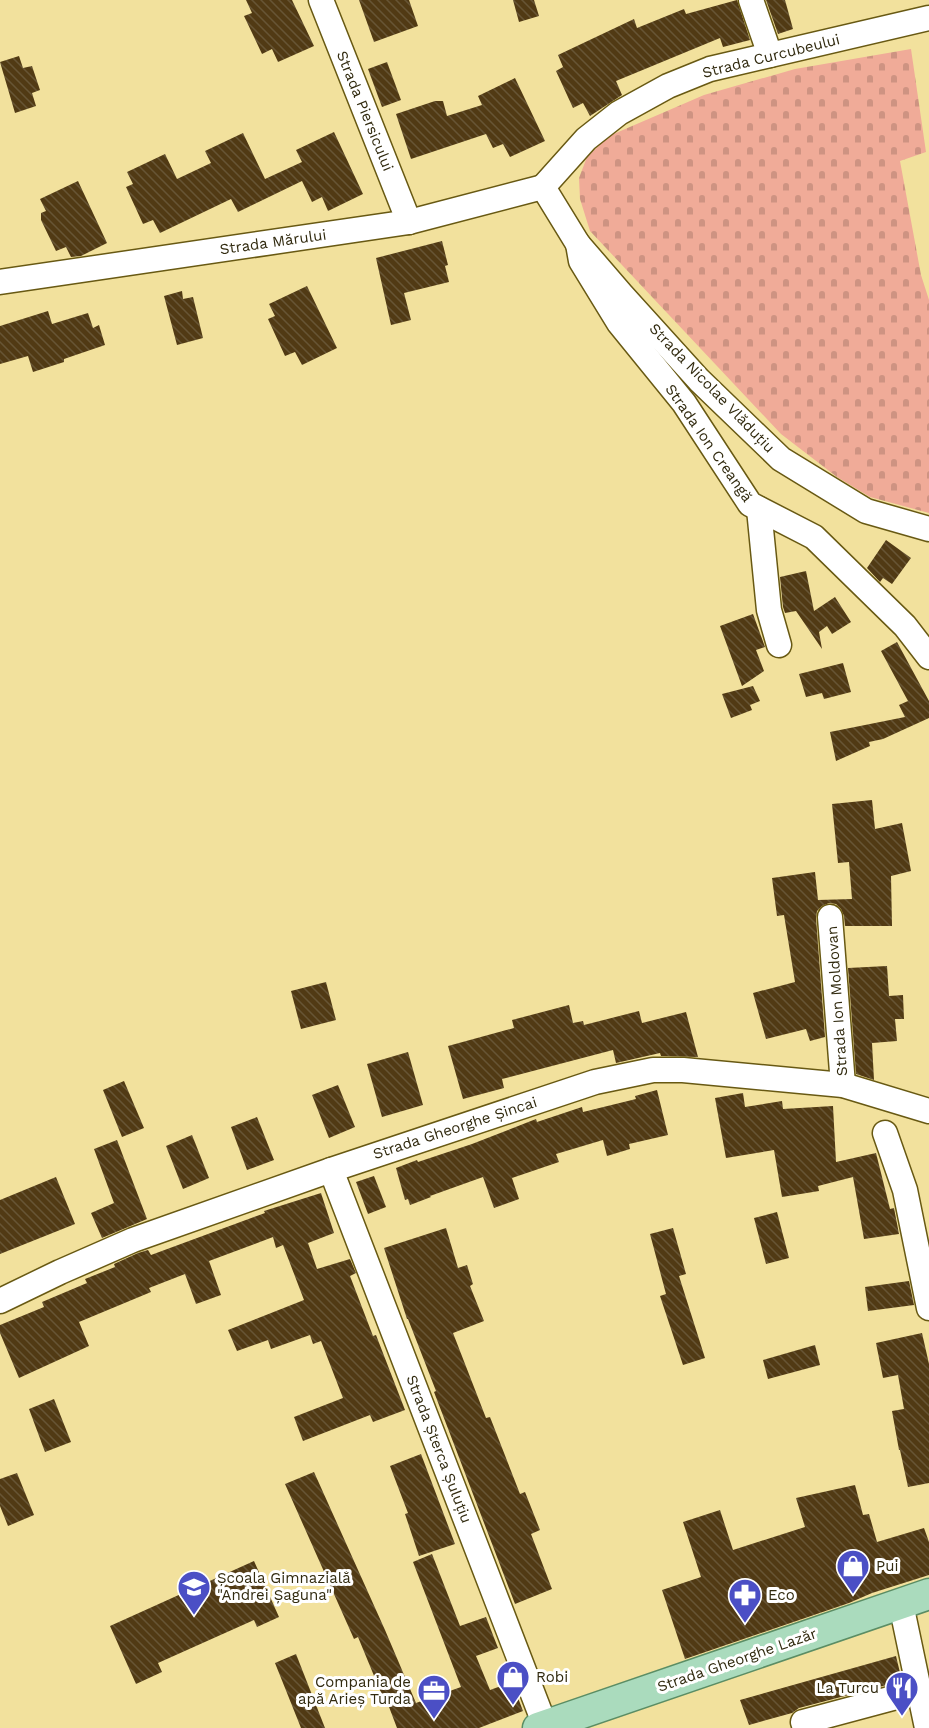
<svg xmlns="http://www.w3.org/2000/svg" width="929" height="1728" font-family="'Work Sans',sans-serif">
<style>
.cemetery{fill:url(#cemetery-stones)}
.building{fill:url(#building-back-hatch)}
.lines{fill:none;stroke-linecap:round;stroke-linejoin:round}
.minor-casing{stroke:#685913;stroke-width:27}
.major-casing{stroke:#5b8d64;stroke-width:33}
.minor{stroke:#fff;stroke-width:24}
.major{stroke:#aadbbd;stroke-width:30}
.labels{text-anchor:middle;stroke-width:6;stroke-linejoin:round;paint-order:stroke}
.street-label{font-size:15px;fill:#312a0f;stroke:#fff}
.poi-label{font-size:15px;fill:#312a0f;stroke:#fff;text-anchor:start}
</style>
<defs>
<pattern id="cemetery-stones" width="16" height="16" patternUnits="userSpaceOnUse" patternTransform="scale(1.5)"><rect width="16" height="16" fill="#f0ab98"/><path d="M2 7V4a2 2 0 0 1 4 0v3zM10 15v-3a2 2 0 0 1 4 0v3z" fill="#ce9382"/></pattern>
<pattern id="building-back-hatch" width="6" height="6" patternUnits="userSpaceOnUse" patternTransform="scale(1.5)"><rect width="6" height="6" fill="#513a14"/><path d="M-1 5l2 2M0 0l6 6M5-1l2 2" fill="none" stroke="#675535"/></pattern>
</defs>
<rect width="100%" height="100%" fill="#f2e19d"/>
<!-- cemetery -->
<polygon class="cemetery" points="911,49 926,152 900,161 921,275 929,300 929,513 870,497 837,477 781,434 590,231 580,199 579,178 587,157 609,136 704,95 795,69"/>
<!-- building -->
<g class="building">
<polygon points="246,0 292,0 314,46 278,62 272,49 262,54 244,16 252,13"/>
<polygon points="359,0 409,0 418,26 374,42"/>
<polygon points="513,0 534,0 539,16 519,22"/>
<polygon points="737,0 750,40 723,47 720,38 616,81 622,95 590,116 583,103 573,108 556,71 563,67 558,55 634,19 637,28 684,9 686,14"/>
<polygon points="766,0 785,0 793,29 778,34"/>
<polygon points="19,56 23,68 32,66 40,90 32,93 36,106 15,113 0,62"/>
<polygon points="387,62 401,100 382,107 368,69"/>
<polygon points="515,78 545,141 510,157 503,144 493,148 486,134 411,159 396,114 435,101 443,101 447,116 482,105 478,96"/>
<polygon points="334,132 363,194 328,211 322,197 312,202 302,181 238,212 231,199 160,233 153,220 143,224 126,187 133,184 127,172 165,154 177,179 211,163 205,151 243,133 265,179 302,162 296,150"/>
<polygon points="78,181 107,243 81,256 71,257 66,247 56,251 41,220 41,213 46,211 40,199"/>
<polygon points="442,241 448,265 445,266 449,282 404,293 411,320 391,325 376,258"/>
<polygon points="307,286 337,348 302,365 295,352 285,356 268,319 275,316 269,304"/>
<polygon points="182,291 183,299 193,297 203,338 177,345 164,296"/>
<polygon points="48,311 52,324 88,313 93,328 99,325 105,345 64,359 64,362 33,372 28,356 0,364 0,326"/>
<polygon points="886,540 911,558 892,584 883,578 880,582 867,568"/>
<polygon points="806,571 814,611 835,597 851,622 832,634 827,626 819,632 822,649 796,611 785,613 783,607 780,577"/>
<polygon points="753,614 765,647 756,650 764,671 742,686 720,626"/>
<polygon points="897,642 929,701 929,718 883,739 869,742 870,746 836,761 830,732 905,717 899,705 908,701 881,651"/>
<polygon points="843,663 851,692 824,699 822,693 806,697 799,674"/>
<polygon points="753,686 760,701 750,705 752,710 731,718 722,694"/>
<polygon points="872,800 875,829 902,823 911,871 891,876 892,926 845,926 844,916 841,909 836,904 829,903 822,906 817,911 816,918 825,1037 810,1041 806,1029 766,1039 753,993 795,982 784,915 777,916 772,878 815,872 818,900 852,899 849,862 838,863 832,804"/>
<polygon points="887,966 889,996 903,995 904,1019 895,1019 897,1041 872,1043 874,1080 856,1074 848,968"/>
<polygon points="326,982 336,1020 301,1029 291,991"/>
<polygon points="569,1005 573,1023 583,1021 584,1025 639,1011 642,1023 686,1012 698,1057 661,1056 660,1053 616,1063 613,1050 502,1079 504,1088 463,1099 448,1046 514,1028 512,1020"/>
<polygon points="408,1052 423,1105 382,1117 367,1064"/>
<polygon points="124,1081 144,1128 122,1137 103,1090"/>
<polygon points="338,1085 355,1127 329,1138 312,1095"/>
<polygon points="657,1090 668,1135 629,1144 630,1149 607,1156 603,1140 556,1154 559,1162 512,1178 519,1199 494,1208 483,1177 430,1196 431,1197 410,1205 408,1199 405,1200 396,1168 417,1160 418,1162 472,1144 536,1119 537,1122 582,1107 583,1112 636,1099 635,1096"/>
<polygon points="743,1093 745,1107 782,1101 783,1109 833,1106 836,1162 876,1153 890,1209 894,1208 899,1234 864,1239 853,1177 818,1186 819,1191 782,1197 774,1150 726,1158 715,1098"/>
<polygon points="257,1117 274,1160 247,1170 231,1127"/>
<polygon points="192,1135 209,1178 183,1189 166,1146"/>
<polygon points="117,1140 147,1219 102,1238 91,1213 114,1203 94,1149"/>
<polygon points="374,1176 386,1207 368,1214 356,1182"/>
<polygon points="56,1177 75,1224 0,1254 0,1200"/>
<polygon points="321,1193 334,1233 308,1243 317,1269 350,1259 356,1273 350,1276 373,1336 376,1335 405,1410 373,1422 370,1415 303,1441 294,1417 343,1398 321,1341 313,1344 310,1335 271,1349 268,1340 237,1351 228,1330 304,1300 283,1245 276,1248 273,1237 209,1261 221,1295 196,1304 185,1274 149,1288 151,1292 79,1322 89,1346 19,1378 0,1333 0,1325 44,1307 42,1302 87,1283 85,1279 115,1267 114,1264 138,1253 148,1250 151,1255 265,1213 264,1211"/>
<polygon points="777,1212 789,1258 766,1264 754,1218"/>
<polygon points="446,1228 458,1268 467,1265 473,1284 470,1286 484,1321 453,1333 486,1418 490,1417 520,1494 525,1492 540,1530 531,1534 552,1589 515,1604 434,1392 436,1391 408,1319 407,1319 384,1248"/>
<polygon points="673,1228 686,1274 679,1276 705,1358 683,1365 660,1296 666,1294 650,1234"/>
<polygon points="909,1281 914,1305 868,1311 865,1287"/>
<polygon points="922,1333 929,1364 929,1483 908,1487 900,1450 899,1450 892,1411 904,1409 898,1375 883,1378 876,1343"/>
<polygon points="815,1345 820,1365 768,1379 763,1360"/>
<polygon points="54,1399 71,1442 45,1452 29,1409"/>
<polygon points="421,1454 455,1544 419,1556 405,1514 408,1513 390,1466"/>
<polygon points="314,1472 385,1630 416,1703 461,1687 413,1562 432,1554 460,1626 486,1617 498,1648 476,1656 490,1690 512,1682 523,1711 479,1728 397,1728 386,1699 384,1700 358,1637 354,1639 285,1484"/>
<polygon points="17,1473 34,1515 8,1526 0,1506 0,1479"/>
<polygon points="855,1485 863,1515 869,1514 877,1542 924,1528 929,1542 929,1575 872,1593 849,1603 685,1659 662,1590 701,1577 683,1522 720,1510 733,1550 805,1527 796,1498"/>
<polygon points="254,1561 279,1617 257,1627 254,1620 158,1663 162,1672 136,1684 110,1626"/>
<polygon points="296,1654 325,1728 301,1728 275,1663"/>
<polygon points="896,1656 902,1681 799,1708 792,1713 749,1725 740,1700"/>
</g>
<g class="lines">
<!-- minor casing -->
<g class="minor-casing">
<g id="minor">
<polyline points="321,0 409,222"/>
<polyline points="751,0 770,55"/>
<polyline points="543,187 578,244 622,295 699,380 781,459 866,511 929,529"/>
<polyline points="543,187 586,139 619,113 668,86 710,69 929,18"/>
<polyline points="578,244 581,261 619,323 684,403 750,504 814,537 905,626 929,657"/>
<polyline points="0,282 409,222 543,187"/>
<polyline points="759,509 769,610 779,645"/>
<polyline points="830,917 843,1085"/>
<polyline points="885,1133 905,1190 929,1308"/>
<polyline points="331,1170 546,1728"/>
<polyline points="0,1301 60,1272 133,1240 331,1170 595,1082 653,1070 683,1070 843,1085 929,1111"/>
<polyline points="901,1604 927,1728"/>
<polyline points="805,1728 803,1722 919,1691"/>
</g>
</g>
<!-- major casing -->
<g class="major-casing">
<polyline id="major" points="538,1728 929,1594"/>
</g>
<!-- minor -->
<use href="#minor" class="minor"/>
<!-- major -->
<use href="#major" class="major"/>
</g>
<!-- icons -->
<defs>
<g id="shop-pin" transform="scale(1.725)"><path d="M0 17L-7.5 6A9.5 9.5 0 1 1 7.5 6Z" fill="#4b4fc5" stroke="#fff"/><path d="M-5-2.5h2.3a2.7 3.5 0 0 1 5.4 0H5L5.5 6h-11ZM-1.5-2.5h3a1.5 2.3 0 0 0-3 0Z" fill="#fff"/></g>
<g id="school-pin" transform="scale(1.725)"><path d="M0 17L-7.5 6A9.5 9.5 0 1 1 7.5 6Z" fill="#4b4fc5" stroke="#fff"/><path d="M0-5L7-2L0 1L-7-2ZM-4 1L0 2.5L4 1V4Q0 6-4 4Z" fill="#fff"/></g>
<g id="pharmacy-pin" transform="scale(1.725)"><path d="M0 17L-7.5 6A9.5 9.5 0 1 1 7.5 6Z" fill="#4b4fc5" stroke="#fff"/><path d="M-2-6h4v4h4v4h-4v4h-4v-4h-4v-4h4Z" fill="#fff"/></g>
<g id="restaurant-pin" transform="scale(1.725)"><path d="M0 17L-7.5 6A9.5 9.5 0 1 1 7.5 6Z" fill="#4b4fc5" stroke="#fff"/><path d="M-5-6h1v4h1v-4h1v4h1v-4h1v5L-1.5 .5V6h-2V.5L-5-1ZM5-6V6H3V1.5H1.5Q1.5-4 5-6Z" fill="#fff"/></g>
<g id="office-pin" transform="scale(1.725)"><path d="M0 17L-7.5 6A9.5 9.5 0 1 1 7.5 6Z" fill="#4b4fc5" stroke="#fff"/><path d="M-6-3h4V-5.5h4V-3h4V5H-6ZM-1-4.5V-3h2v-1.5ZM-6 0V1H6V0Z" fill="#fff"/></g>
</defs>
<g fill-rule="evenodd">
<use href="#shop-pin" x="853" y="1566"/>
<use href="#school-pin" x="194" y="1587"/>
<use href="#pharmacy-pin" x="745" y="1595"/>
<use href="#shop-pin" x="513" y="1677"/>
<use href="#restaurant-pin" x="902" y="1688"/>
<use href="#office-pin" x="434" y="1691"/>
</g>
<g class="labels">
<!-- street labels -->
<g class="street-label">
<text transform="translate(771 56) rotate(-14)" y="5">Strada Curcubeului</text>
<text transform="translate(365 111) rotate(68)" y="5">Strada Piersicului</text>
<text transform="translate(273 242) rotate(-8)" y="5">Strada Mărului</text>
<text transform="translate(712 388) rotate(46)" y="5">Strada Nicolae Vlăduțiu</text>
<text transform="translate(709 443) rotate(55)" y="5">Strada Ion Creangă</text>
<text transform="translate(837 1001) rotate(-94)" y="5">Strada Ion Moldovan</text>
<text transform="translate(455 1128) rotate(-18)" y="5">Strada Gheorghe Șincai</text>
<text transform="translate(439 1449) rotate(69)" y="5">Strada Șterca Șuluțiu</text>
<text transform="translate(737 1660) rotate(-19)" y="5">Strada Gheorghe Lazăr</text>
</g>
<!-- poi labels -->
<g class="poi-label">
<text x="876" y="1571">Pui</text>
<text x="217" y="1583">Școala Gimnazială<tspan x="217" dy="17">"Andrei Șaguna"</tspan></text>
<text x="768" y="1600">Eco</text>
<text x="536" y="1682">Robi</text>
<text x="411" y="1687" text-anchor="end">Compania de<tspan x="411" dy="17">apă Arieș Turda</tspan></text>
<text x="879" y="1693" text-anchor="end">La Turcu</text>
</g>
</g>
</svg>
